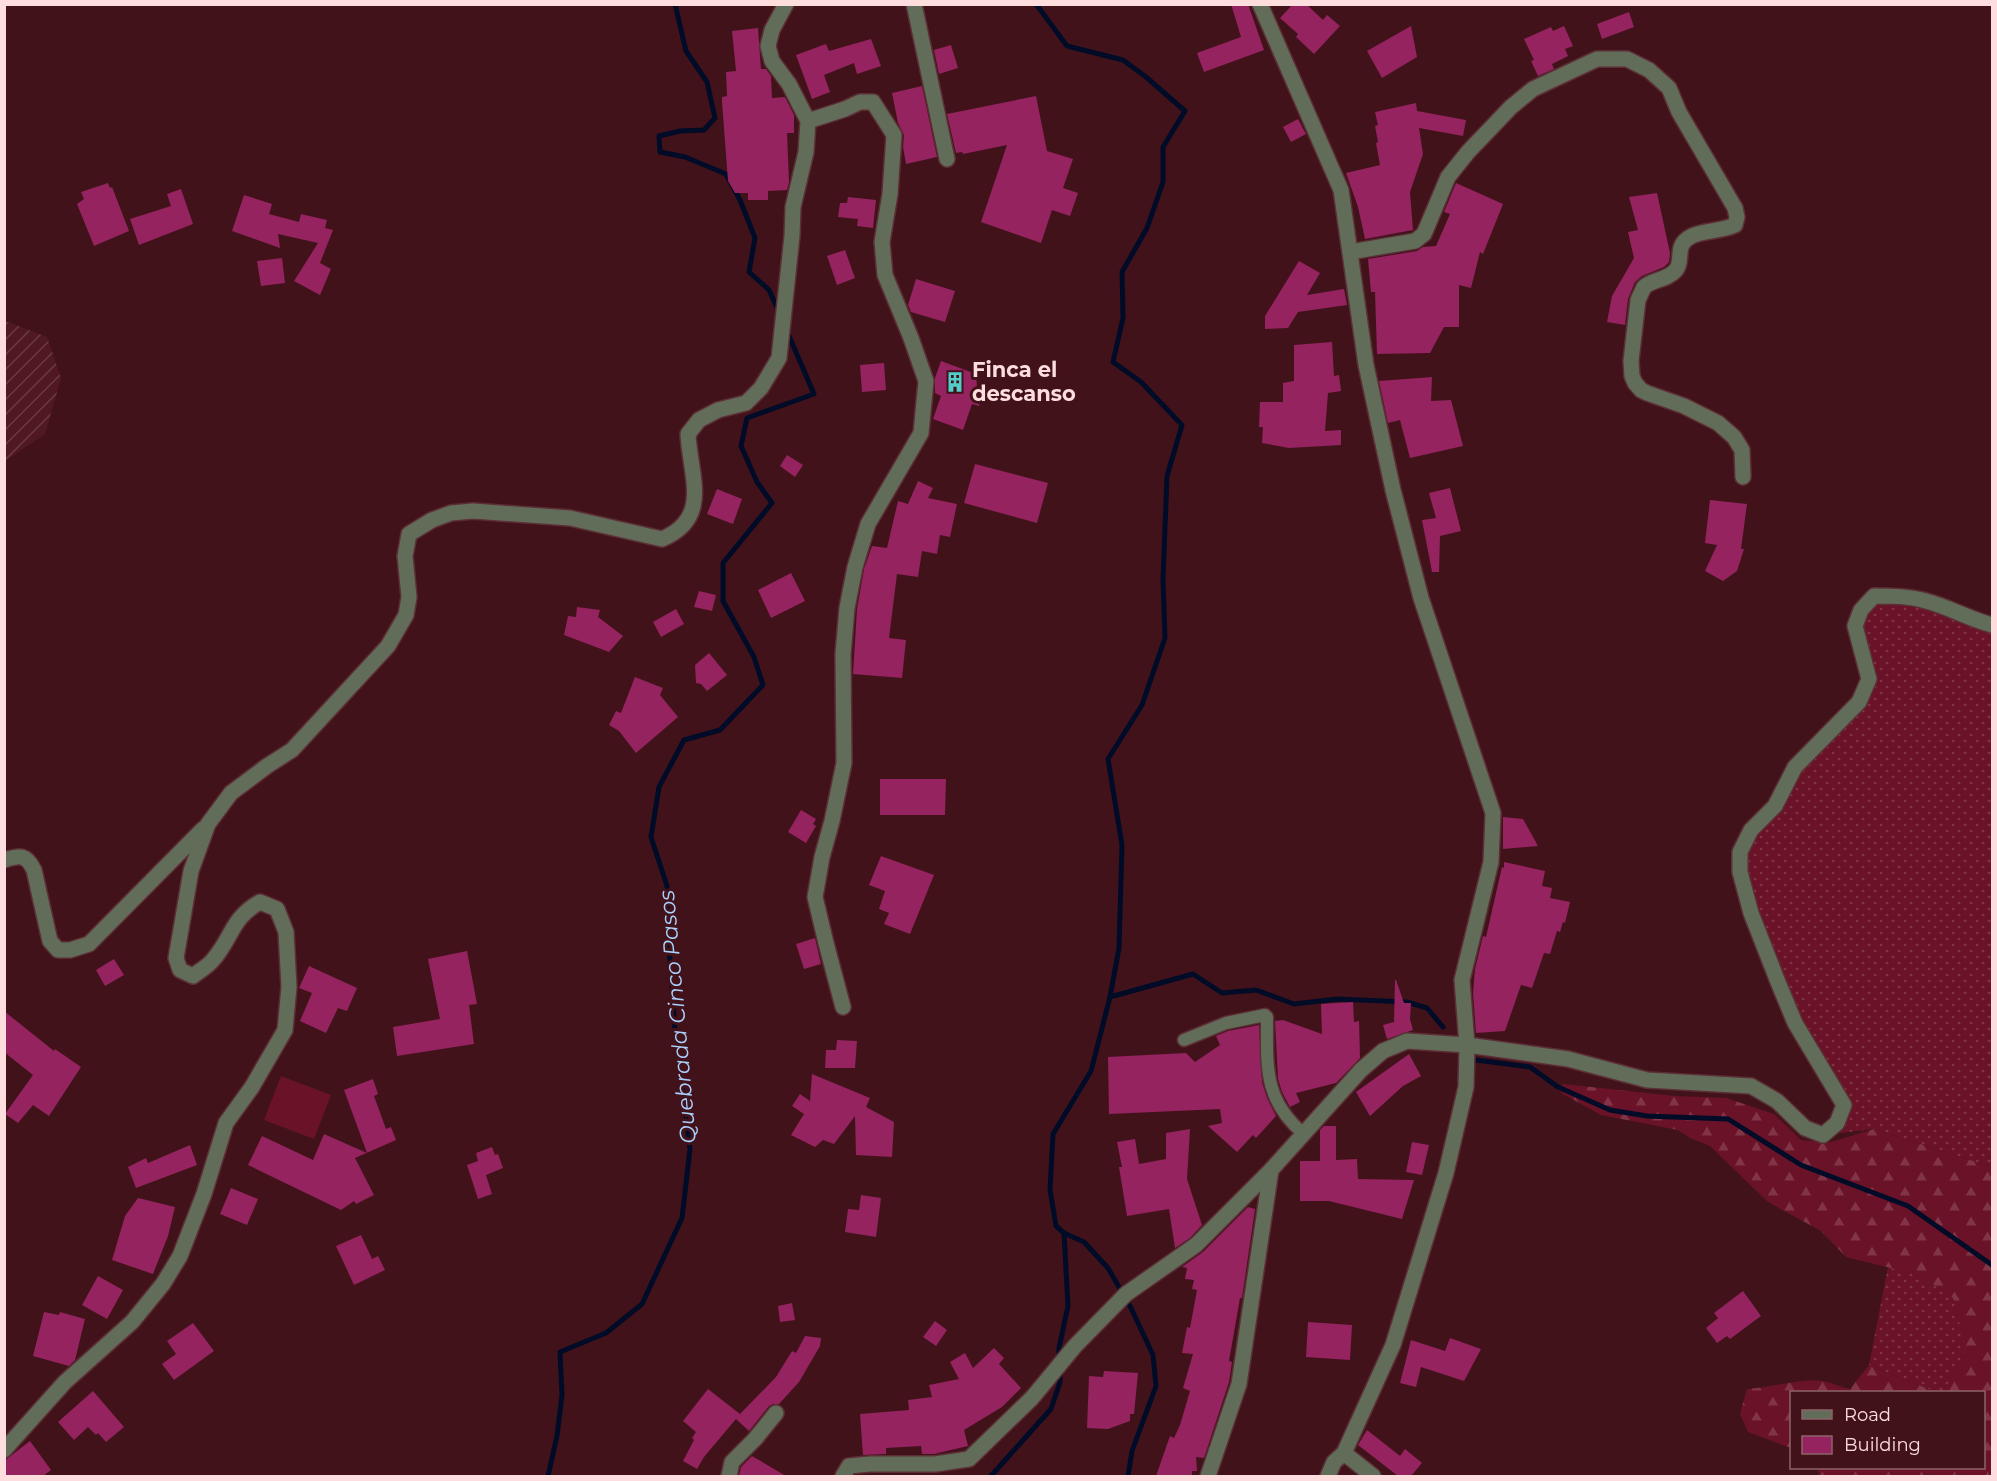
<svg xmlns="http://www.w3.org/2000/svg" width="1997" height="1481" font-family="Montserrat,sans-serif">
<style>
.industrial{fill:url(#industrial-furrows)}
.grass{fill:url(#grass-dots)}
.forest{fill:url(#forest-firs)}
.garden{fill:#6a1227}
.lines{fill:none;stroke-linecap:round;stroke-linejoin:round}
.stream{stroke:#000c27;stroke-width:5}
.building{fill:#94235f}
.pedestrian-casing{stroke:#5c2e36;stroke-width:15}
.minor-casing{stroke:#5c2e36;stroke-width:18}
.tertiary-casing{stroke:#5c2e36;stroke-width:18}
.pedestrian{stroke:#616c59;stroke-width:12}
.minor{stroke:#616c59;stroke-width:15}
.tertiary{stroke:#616c59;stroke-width:15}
.labels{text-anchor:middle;stroke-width:6;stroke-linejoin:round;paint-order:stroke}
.poi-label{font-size:21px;font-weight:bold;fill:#fedddf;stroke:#42121a;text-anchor:start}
.water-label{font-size:22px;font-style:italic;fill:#aad0fd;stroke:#42121a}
</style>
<defs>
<pattern id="industrial-furrows" width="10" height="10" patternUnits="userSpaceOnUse" patternTransform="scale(1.5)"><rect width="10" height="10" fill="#501822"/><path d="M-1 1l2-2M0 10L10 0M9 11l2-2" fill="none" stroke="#6a3942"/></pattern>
<pattern id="grass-dots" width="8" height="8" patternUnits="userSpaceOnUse" patternTransform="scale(1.5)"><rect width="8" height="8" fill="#6a1227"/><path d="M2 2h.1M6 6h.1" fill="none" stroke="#803446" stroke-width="1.8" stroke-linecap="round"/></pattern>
<pattern id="forest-firs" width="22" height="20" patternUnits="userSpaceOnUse" patternTransform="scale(1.5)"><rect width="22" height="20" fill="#6a1227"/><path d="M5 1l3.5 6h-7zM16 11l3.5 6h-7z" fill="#803446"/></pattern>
</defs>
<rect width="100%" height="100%" fill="#42121a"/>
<!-- industrial -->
<polygon class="industrial" points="5,321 47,337 61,378 45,434 5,461"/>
<!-- grass -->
<g class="grass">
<polygon points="1874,596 1992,625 1992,1167 1874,1129 1823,1135 1843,1105 1795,1023 1740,872 1751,830 1869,679 1855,626"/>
<polygon points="1888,1267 1919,1275 1953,1298 1967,1349 1944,1392 1936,1392 1869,1365"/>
</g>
<!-- forest -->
<g class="forest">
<polygon points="1563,1084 1675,1096 1726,1098 1774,1114 1801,1140 1828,1143 1874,1129 1992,1167 1992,1476 1819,1476 1818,1468 1984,1468 1984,1392 1944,1392 1966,1349 1953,1298 1919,1275 1846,1257 1821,1231 1768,1202 1710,1146 1690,1138 1678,1130 1601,1115 1563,1094 1559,1090"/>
<path d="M1869 1365 1936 1392H1792L1791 1448 1748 1432 1740 1414 1747 1389C1770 1388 1800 1378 1823 1381 1832 1383 1841 1387 1850 1389Z"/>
</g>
<!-- garden -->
<polygon class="garden" points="281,1076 331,1095 314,1139 264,1120"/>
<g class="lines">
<!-- stream -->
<g class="stream">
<polyline points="675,4 686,51 707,82 715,118 704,130 680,131 659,136 660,152 685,157 726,174 740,200 755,238 749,272 769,290 779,312"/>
<polyline points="1036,4 1067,46 1123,60 1146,77 1185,111 1163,147 1163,182 1147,228 1122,272 1123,318 1113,362 1141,382 1182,425 1167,476 1163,579 1165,638 1142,705 1108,759 1122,845 1119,948 1110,997 1091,1071 1053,1134 1050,1190 1056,1226 1064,1233 1084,1242 1108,1268 1131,1308 1153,1355 1156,1386 1132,1451 1128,1476"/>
<polyline points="1110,997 1193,974 1222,993 1256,990 1294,1004 1337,999 1407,1002 1427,1008 1443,1027"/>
<polyline points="1476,1060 1530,1067 1558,1087 1610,1110 1647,1116 1728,1119 1801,1165 1908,1206 1992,1265"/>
<polyline points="1059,1358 1059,1348 1068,1306 1064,1233"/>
<polyline points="548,1476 557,1436 562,1395 560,1352 606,1333 642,1304 682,1218 690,1149 675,1031 667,918 667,886 651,837 659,787 684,740 720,730 763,685 754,657 723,601 723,563 772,503 757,482 741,446 747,418 814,394 786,329"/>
<polyline points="991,1476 1051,1409 1060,1382 1060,1370"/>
</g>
</g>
<!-- building -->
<g class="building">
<polygon points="1231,4 1248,4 1264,50 1204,72 1197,53 1241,37"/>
<polygon points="1293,4 1306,4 1323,20 1327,15 1340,26 1314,54 1296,37 1298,34 1280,18"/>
<polygon points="1629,12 1634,27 1602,39 1597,24"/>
<polygon points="1411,26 1417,57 1382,78 1367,51"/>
<polygon points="1564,26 1573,46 1565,49 1568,56 1552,64 1554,69 1538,76 1531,61 1534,60 1524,39 1551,27 1553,31"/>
<polygon points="758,28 761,69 766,69 771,76 772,98 785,97 794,115 794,133 787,133 789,182 787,190 768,191 768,200 748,200 748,193 735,193 728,181 722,102 722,97 727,96 726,72 736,71 732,31"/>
<polygon points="871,39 881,66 857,74 854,63 824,75 830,92 812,99 796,55 826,44 829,51"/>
<polygon points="951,45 958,68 939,74 934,50"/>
<polygon points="922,86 937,157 906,164 903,147 904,135 898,123 892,93"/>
<polygon points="1036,96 1047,151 1073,159 1063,188 1078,193 1070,216 1052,210 1041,243 981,222 1007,145 963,154 962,152 956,153 947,114"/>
<polygon points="1416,103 1417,111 1466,120 1463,136 1419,128 1423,154 1410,192 1413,230 1365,239 1358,207 1346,173 1380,165 1376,143 1378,142 1375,126 1378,125 1375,112"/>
<polygon points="1298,119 1306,134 1291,142 1283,127"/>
<polygon points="108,183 110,188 112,187 129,231 94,246 77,204 84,199 81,192"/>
<polygon points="1456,183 1503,204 1483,254 1480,252 1471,288 1459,285 1459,327 1444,327 1430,353 1377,354 1375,292 1371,292 1368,259 1417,251 1423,247 1436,246 1450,214 1444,212"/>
<polygon points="181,189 193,224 139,245 130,219 171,206 167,194"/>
<polygon points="1657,193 1670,253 1669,262 1664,267 1642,276 1635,282 1628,299 1625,325 1607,322 1612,296 1634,258 1628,232 1638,230 1629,197"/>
<polygon points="244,195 272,204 269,214 299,222 301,214 327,220 325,228 333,230 320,263 331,269 320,295 294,281 318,243 278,234 280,248 232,231"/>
<polygon points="848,197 876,200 873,228 857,226 858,219 838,217 840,203 847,203"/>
<polygon points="845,250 855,278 837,285 827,256"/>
<polygon points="282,258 285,283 261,286 257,261"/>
<polygon points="1299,261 1320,273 1307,295 1344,289 1347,305 1298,312 1288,328 1265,329 1265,316"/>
<polygon points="916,279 955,291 945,322 911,312 908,305"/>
<polygon points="1332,342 1334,376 1339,375 1341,391 1328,393 1325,431 1341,430 1341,445 1289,448 1262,443 1263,427 1259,427 1260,402 1283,402 1283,383 1294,381 1294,345"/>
<polygon points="941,361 976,374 977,387 984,390 979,406 972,404 963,430 933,419 941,396 935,393 935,378"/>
<polygon points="884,363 886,390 862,392 860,365"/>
<polygon points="1432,377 1431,401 1451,400 1463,446 1410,458 1400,420 1388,423 1379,381"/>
<polygon points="787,455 803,465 795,477 780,466"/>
<polygon points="975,464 1048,483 1037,523 964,503"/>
<polygon points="918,481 933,488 928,498 957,504 950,537 940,535 937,554 922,551 918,577 897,574 889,638 906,640 902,678 853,674 857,609 864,569 872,546 887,548 898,501 908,504"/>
<polygon points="1450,488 1461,531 1440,536 1439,572 1432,572 1422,520 1436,518 1429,493"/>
<polygon points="717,489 742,499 733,524 707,514"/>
<polygon points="1710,500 1747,504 1741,549 1744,549 1737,571 1723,581 1705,571 1717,545 1705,543"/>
<polygon points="791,573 805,601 771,618 758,590"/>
<polygon points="699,591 716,595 712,611 694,607"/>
<polygon points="577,607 600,610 598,617 623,636 609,652 564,635 568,616 576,617"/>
<polygon points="676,609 684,624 661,637 653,622"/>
<polygon points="709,653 727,675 707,691 701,684 696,683 695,665"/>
<polygon points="635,677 663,688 660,695 678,717 636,753 619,731 609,725 616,711 621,713"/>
<polygon points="880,779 946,779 945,815 880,815"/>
<polygon points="801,810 816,819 813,824 816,826 806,843 788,832"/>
<polygon points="1503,817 1523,819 1538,846 1503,849"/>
<polygon points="881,856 934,875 910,934 884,924 889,913 879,909 885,891 869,885"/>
<polygon points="1504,862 1545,871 1542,886 1552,888 1550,898 1570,902 1565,923 1563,922 1560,932 1557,931 1550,954 1544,953 1532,988 1521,985 1505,1031 1476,1033 1473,993 1475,969 1483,936 1486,937 1502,867 1504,868"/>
<polygon points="815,938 821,964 804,969 796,944"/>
<polygon points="467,951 477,1004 469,1005 474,1044 397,1056 393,1027 440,1019 428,959"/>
<polygon points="114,959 124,975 105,986 96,970"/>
<polygon points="309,966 357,988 347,1011 338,1008 326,1033 300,1021 312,993 299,988"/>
<polygon points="1395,980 1396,980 1404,1003 1411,1003 1410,1019 1413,1030 1387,1039 1383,1025 1394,1022"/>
<polygon points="1353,1002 1354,1022 1359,1021 1360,1058 1336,1083 1296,1093 1300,1102 1290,1107 1282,1092 1278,1079 1275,1021 1283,1020 1322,1034 1321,1004"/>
<polygon points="4,1011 54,1051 55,1049 81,1067 49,1116 33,1105 18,1123 5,1114 33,1075 4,1052"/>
<polygon points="1259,1025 1262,1082 1267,1098 1276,1116 1256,1138 1253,1135 1237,1152 1208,1126 1222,1123 1220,1109 1109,1114 1108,1057 1186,1053 1195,1062 1220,1045 1216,1036 1228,1031"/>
<polygon points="837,1040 857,1041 855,1068 825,1068 826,1050 836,1050"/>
<polygon points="1409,1054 1421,1076 1403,1086 1370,1116 1356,1092"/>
<polygon points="812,1074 870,1098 866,1107 894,1122 892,1157 856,1155 855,1116 834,1144 823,1140 815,1147 791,1135 804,1114 792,1106 800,1094 810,1101"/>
<polygon points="373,1079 378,1094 374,1096 386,1129 391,1127 396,1140 355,1158 374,1195 356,1204 354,1201 341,1210 248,1165 262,1136 313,1160 324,1134 367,1153 344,1090"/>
<polygon points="1324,1126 1336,1126 1336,1160 1357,1159 1358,1179 1414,1180 1402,1219 1329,1201 1300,1201 1300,1161 1320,1161 1320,1130"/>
<polygon points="1190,1129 1187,1179 1202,1225 1190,1238 1175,1248 1169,1209 1127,1216 1119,1167 1122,1167 1117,1142 1135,1139 1139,1164 1166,1159 1166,1133"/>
<polygon points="1412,1142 1429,1145 1422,1175 1406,1172"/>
<polygon points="190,1145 197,1165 136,1188 128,1167 146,1158 148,1163"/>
<polygon points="492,1147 495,1155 498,1154 503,1168 486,1175 492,1194 478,1199 467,1165 478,1161 476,1153"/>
<polygon points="231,1188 258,1199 247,1225 220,1214"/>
<polygon points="861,1195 881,1198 876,1237 845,1232 848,1209 859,1210"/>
<polygon points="138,1198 175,1207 168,1236 153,1274 112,1260 125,1216"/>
<polygon points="1248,1207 1255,1209 1242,1298 1240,1298 1229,1361 1232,1362 1229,1382 1204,1458 1196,1457 1197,1471 1192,1471 1192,1476 1156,1476 1170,1436 1174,1438 1180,1425 1190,1391 1183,1388 1193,1354 1182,1353 1187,1327 1190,1328 1197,1290 1192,1289 1194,1280 1185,1279 1187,1268 1182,1267 1203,1252"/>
<polygon points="361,1235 372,1259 378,1256 385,1270 354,1285 336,1246"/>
<polygon points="98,1276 123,1290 107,1319 82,1305"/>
<polygon points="1743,1291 1761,1316 1730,1339 1727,1336 1717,1343 1706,1328 1718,1318 1714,1313"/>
<polygon points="792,1303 795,1320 780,1322 778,1306"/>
<polygon points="44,1312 59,1315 60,1312 85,1319 75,1360 69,1366 33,1356"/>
<polygon points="935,1321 947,1330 936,1346 923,1337"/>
<polygon points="1308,1322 1352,1325 1350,1360 1306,1357"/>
<polygon points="193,1323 214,1351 174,1380 162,1364 176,1354 167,1341"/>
<polygon points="805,1336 821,1338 820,1346 799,1382 779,1404 773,1404 769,1406 749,1431 736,1419 704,1457 697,1469 683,1461 694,1440 692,1438 696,1432 683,1421 708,1389 740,1414 776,1377 792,1351 796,1353"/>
<polygon points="1450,1338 1481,1349 1464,1381 1421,1367 1416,1387 1400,1383 1411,1340 1445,1351"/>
<polygon points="994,1348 1004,1358 999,1364 1021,1388 1002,1407 964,1430 968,1446 934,1454 922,1454 921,1446 886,1448 886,1454 863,1455 860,1414 909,1410 908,1400 932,1397 929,1385 959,1379 950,1362 965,1353 973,1368"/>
<polygon points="1104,1371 1138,1373 1134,1414 1130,1414 1130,1421 1108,1429 1087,1428 1089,1376 1103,1377"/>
<polygon points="93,1391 124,1427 106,1442 98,1433 96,1435 88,1427 74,1440 58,1422"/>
<polygon points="1367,1430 1400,1456 1405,1449 1422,1463 1411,1476 1398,1476 1358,1445"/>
<polygon points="30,1441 51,1470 43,1476 4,1476 4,1461"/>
<polygon points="752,1456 786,1476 739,1476 741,1467"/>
</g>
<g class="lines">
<!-- pedestrian casing -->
<g class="pedestrian-casing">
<path id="pedestrian" d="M1184 1040 1226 1023 1265 1015 1267 1017C1267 1065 1263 1100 1304 1134"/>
</g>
<!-- minor casing -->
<g class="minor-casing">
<g id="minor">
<polyline points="1260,4 1341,190 1366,365 1393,490 1421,598 1493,813 1491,862 1462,980 1467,1045 1466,1087 1446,1173 1393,1345 1344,1453 1334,1462 1328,1476"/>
<path d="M4 860C20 855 26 854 34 870L50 941 58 950H70L89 944 203 829"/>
<path d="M4 1450 65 1382 132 1322 163 1284 180 1256 204 1194 226 1123 252 1087 285 1030 289 987 286 932 277 909 260 902C231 918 232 939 212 961 207 967 199 971 193 976L180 970 176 958 191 871 208 824 231 793 267 766 292 750 388 646 406 615 409 597 405 556 409 534 432 520 451 513 473 511 570 518 662 539C712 518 690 476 688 434L699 420 718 410 746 403 761 388 779 358 792 236 793 207 806 152 808 121 789 84 772 61 768 46 772 30 786 4"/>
<polyline points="1344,1453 1373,1476"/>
<path d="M843 1476 849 1466 870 1464H935L969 1459 1032 1398 1075 1346 1126 1294 1196 1245 1271 1170 1361 1070 1383 1051 1407 1041 1467 1045 1568 1059 1647 1080 1751 1086 1777 1101 1805 1128 1823 1135 1837 1123 1844 1105 1795 1023 1778 982 1751 913 1740 872V852L1751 830 1775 806 1795 767 1859 702 1869 679 1855 626 1861 610 1874 596C1891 596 1909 596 1926 601 1949 607 1969 619 1992 625"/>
<polyline points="1208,1476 1239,1384 1271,1170"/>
</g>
</g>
<!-- tertiary casing -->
<g class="tertiary-casing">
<g id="tertiary">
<polyline points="914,4 947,159"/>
<polyline points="808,121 845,109 860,102 873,102 894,135 890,194 882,242 885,275 911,338 926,381 921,433 868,524 855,567 847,608 843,654 844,763 832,821 822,857 815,897 826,943 843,1007"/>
<path d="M1350 252 1415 241 1424 234 1448 177 1468 152 1511 107 1533 89 1597 59H1627L1649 70 1669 88 1679 112 1735 208 1737 217 1735 225C1720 232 1701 230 1690 237 1674 246 1684 260 1676 270 1668 280 1653 279 1644 287L1638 300 1631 361 1632 376 1635 383 1641 390 1647 393 1684 406 1718 423 1734 437 1742 450 1743 477"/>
<polyline points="729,1476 732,1462 755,1439 776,1413"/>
</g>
</g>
<!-- pedestrian -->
<use href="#pedestrian" class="pedestrian"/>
<!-- minor -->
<use href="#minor" class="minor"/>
<!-- tertiary -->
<use href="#tertiary" class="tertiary"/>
</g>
<!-- icons -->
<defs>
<g id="building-bare" transform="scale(1.62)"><path d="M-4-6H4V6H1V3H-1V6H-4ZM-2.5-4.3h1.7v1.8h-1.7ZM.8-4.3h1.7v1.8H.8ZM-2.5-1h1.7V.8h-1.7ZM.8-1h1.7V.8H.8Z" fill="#53cdca" stroke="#42121a" stroke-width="2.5" paint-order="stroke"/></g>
</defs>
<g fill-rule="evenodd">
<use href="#building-bare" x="955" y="382"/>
</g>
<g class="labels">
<!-- poi labels -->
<g class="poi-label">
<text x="972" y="377">Finca el<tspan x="972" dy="24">descanso</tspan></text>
</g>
<!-- water labels -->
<g class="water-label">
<text transform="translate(677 1017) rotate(-95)" y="8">Quebrada Cinco Pasos</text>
</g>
</g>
<!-- border -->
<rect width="1997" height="1481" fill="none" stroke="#fedddf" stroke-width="12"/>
<!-- legend -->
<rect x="1790" y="1391" width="195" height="78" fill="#42121a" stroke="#8d6369" stroke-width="1.5"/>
<rect x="1802" y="1410" width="30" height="9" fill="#616c59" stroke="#8d6369" stroke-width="1.5"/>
<text x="1844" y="1421" font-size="18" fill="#fedddf">Road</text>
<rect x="1802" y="1436" width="30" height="18" fill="#94235f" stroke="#8d6369" stroke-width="1.5"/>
<text x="1844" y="1451" font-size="18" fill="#fedddf">Building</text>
</svg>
